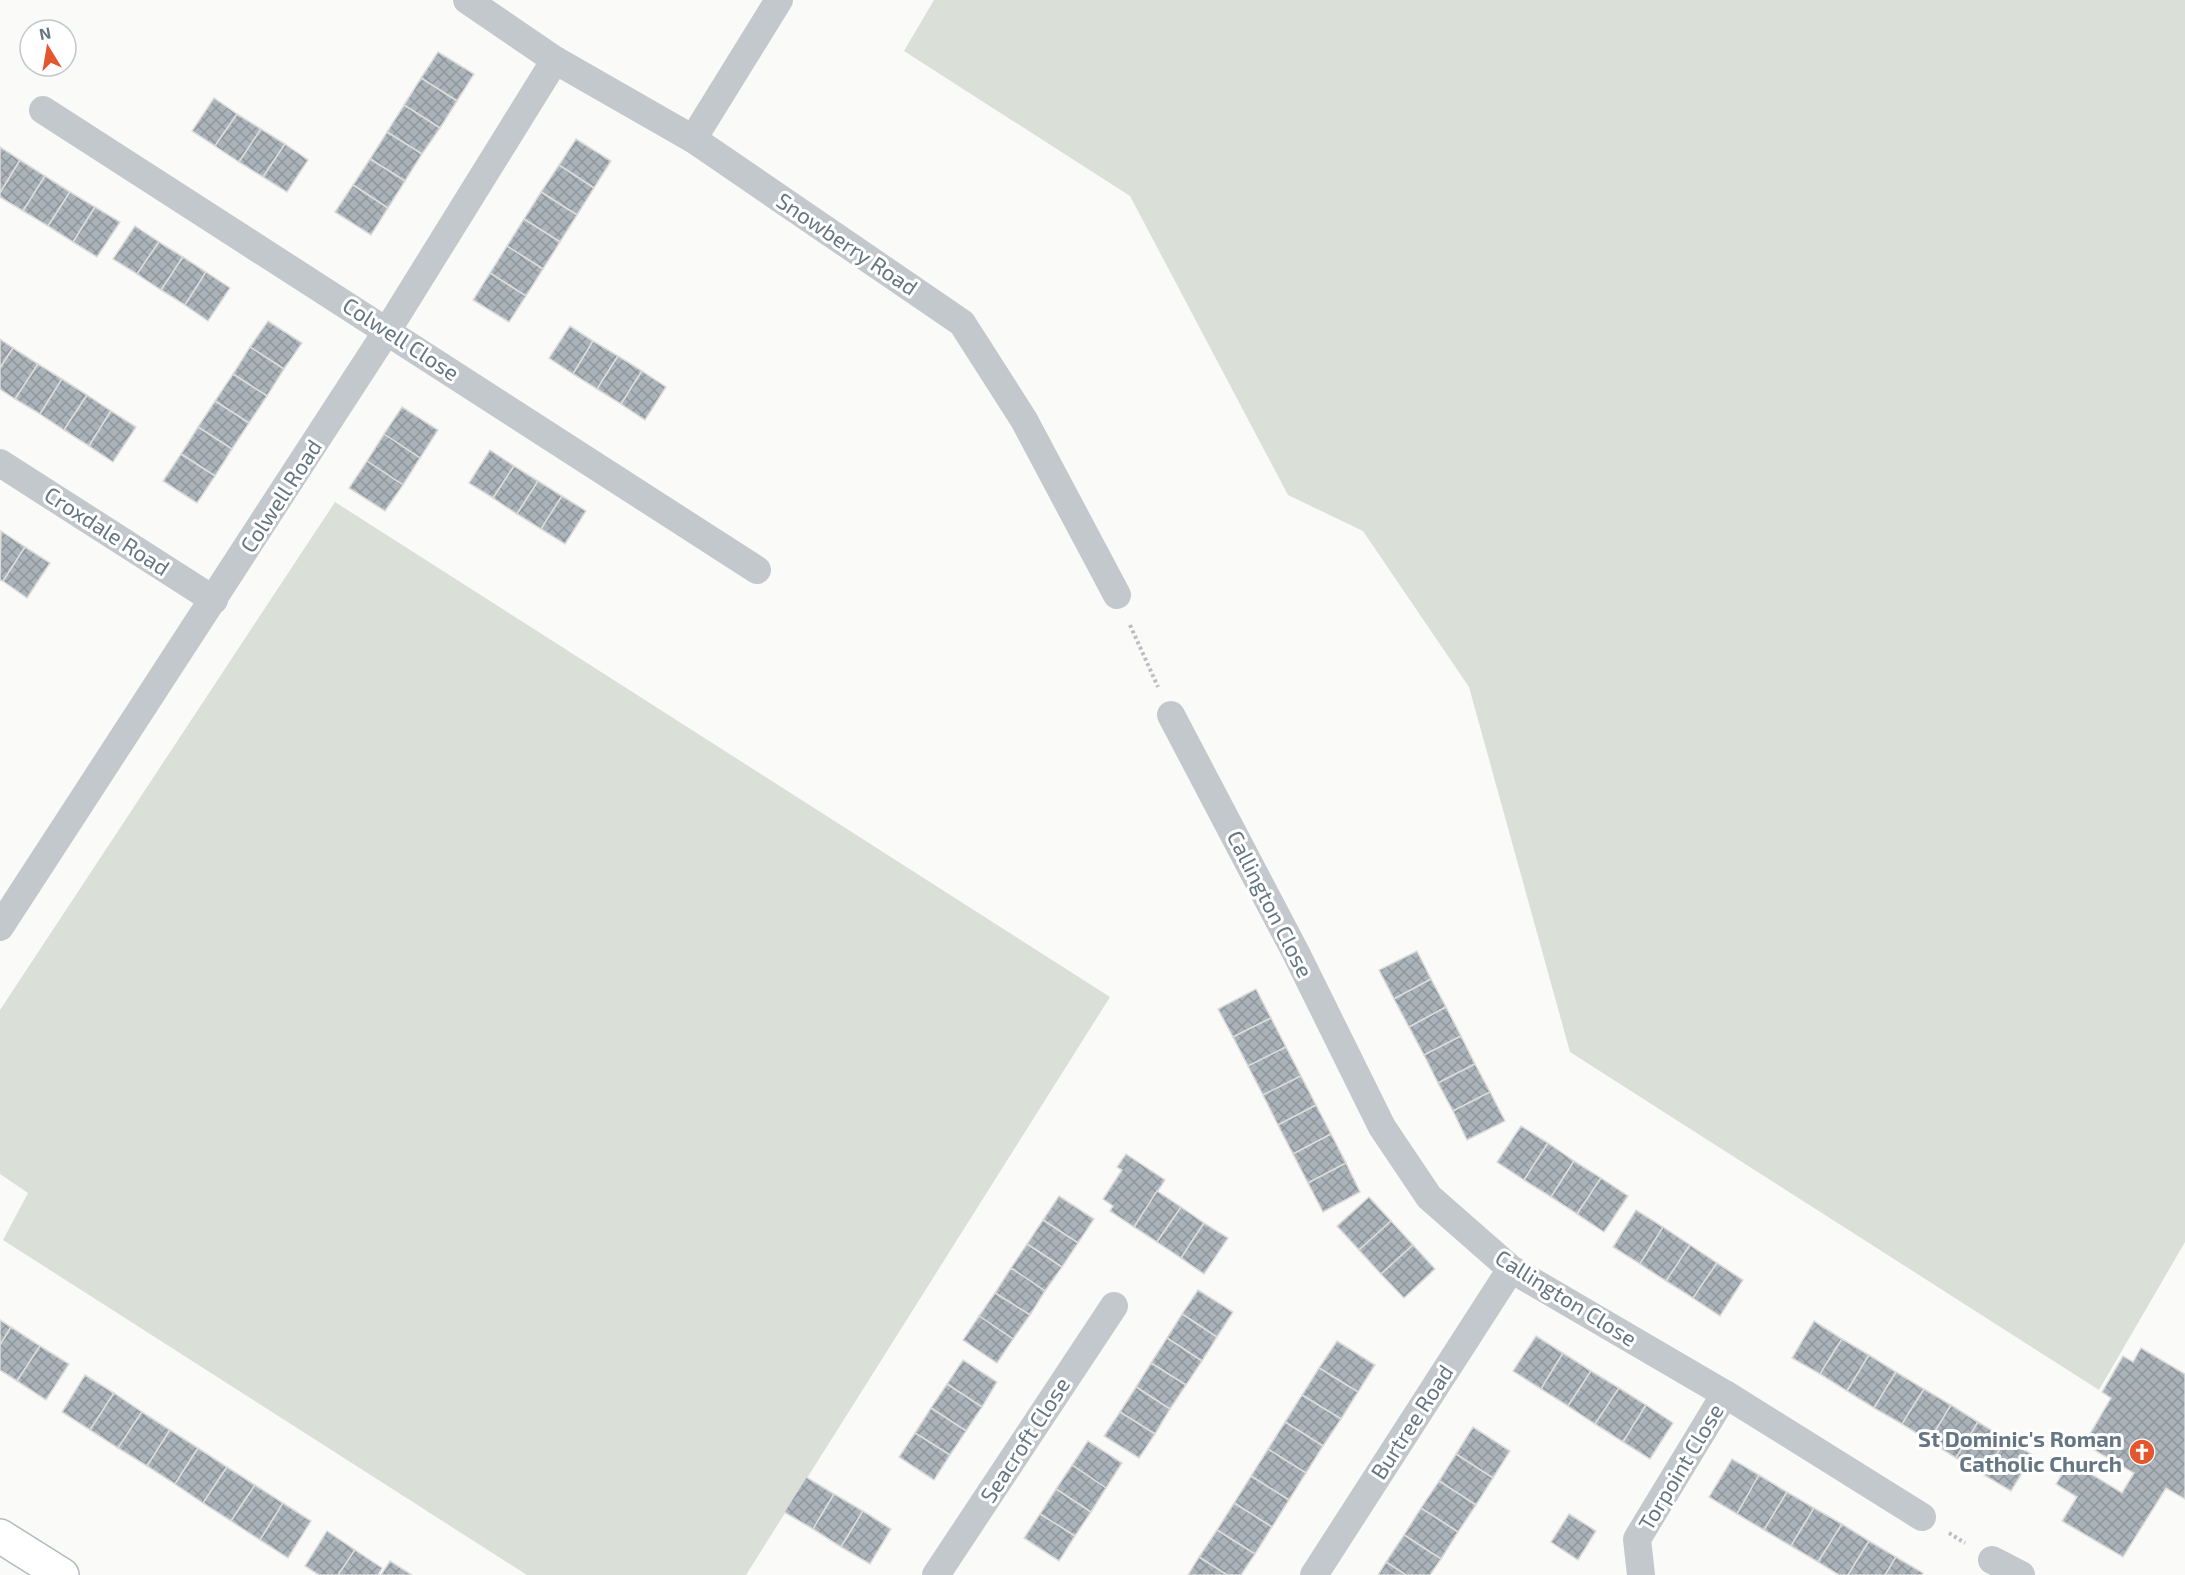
<svg xmlns="http://www.w3.org/2000/svg" width="2185" height="1575" font-family="'Exo 2',sans-serif">
<style>
.green{fill:#dadfd7}
.building{fill:url(#building-cross-hatch);stroke:#dcdcda;stroke-width:1.5}
.lines{fill:none;stroke-linecap:round;stroke-linejoin:round}
.secondary-casing{stroke:#b3babf;stroke-width:36}
.path{stroke:#bbbfc2;stroke-width:4;stroke-dasharray:3 3;stroke-linecap:butt}
.street{stroke:#c3c8cc;stroke-width:28}
.secondary{stroke:#fff;stroke-width:33}
.labels{text-anchor:middle;stroke-width:6;stroke-linejoin:round;paint-order:stroke}
.street-label{font-size:22px;fill:#657683;stroke:#fff}
.poi-label{font-size:22px;font-weight:bold;fill:#657683;stroke:#fff;text-anchor:end}
</style>
<defs>
<pattern id="building-cross-hatch" width="8" height="8" patternUnits="userSpaceOnUse" patternTransform="scale(1.5)"><rect width="8" height="8" fill="#aab3b9"/><path d="M0 0l8 8M0 8l8-8" fill="none" stroke="#8e969c"/></pattern>
</defs>
<rect width="100%" height="100%" fill="#fafaf8"/>
<!-- green -->
<g class="green">
<polygon points="934,0 2185,0 2185,1242 2099,1390 1570,1052 1469,687 1363,531 1288,495 1130,196 904,51"/>
<polygon points="335,502 1110,997 746,1575 527,1575 3,1240 28,1193 0,1174 0,1010"/>
</g>
<!-- building -->
<g class="building">
<polygon points="438,52 474,74 457,101 421,78"/>
<polygon points="421,78 457,101 440,128 404,105"/>
<polygon points="214,98 237,114 215,146 192,131"/>
<polygon points="404,105 440,128 422,154 387,132"/>
<polygon points="237,114 261,129 239,162 215,146"/>
<polygon points="261,129 285,144 263,177 239,162"/>
<polygon points="387,132 422,154 405,181 370,159"/>
<polygon points="576,139 611,161 594,188 559,165"/>
<polygon points="285,144 308,160 287,192 263,177"/>
<polygon points="0,147 20,160 0,193"/>
<polygon points="370,159 405,181 388,208 353,185"/>
<polygon points="20,160 45,176 23,211 0,197 0,193"/>
<polygon points="559,165 594,188 577,215 541,192"/>
<polygon points="45,176 70,192 48,226 23,211"/>
<polygon points="353,185 388,208 371,235 335,212"/>
<polygon points="70,192 95,207 73,242 48,226"/>
<polygon points="541,192 577,215 560,242 524,219"/>
<polygon points="95,207 120,222 97,257 73,242"/>
<polygon points="524,219 560,242 543,269 507,246"/>
<polygon points="135,226 159,242 137,274 113,259"/>
<polygon points="159,242 183,257 161,290 137,274"/>
<polygon points="507,246 543,269 526,296 490,273"/>
<polygon points="183,257 206,272 185,305 161,290"/>
<polygon points="206,272 230,288 208,321 185,305"/>
<polygon points="490,273 526,296 509,322 473,300"/>
<polygon points="268,321 302,343 284,369 250,347"/>
<polygon points="570,326 593,341 573,374 549,358"/>
<polygon points="0,339 13,348 0,368"/>
<polygon points="593,341 618,356 597,389 573,374"/>
<polygon points="250,347 284,369 267,396 233,374"/>
<polygon points="13,348 38,364 15,399 0,389 0,368"/>
<polygon points="618,356 642,371 621,404 597,389"/>
<polygon points="38,364 62,379 40,414 15,399"/>
<polygon points="642,371 666,387 645,420 621,404"/>
<polygon points="233,374 267,396 249,423 215,401"/>
<polygon points="62,379 87,395 64,430 40,414"/>
<polygon points="87,395 111,411 89,446 64,430"/>
<polygon points="215,401 249,423 232,449 198,427"/>
<polygon points="402,407 438,430 420,458 384,434"/>
<polygon points="111,411 136,427 113,462 89,446"/>
<polygon points="198,427 232,449 215,476 181,454"/>
<polygon points="384,434 420,458 403,485 367,461"/>
<polygon points="490,450 514,466 493,498 469,483"/>
<polygon points="181,454 215,476 197,503 163,481"/>
<polygon points="367,461 403,485 385,511 349,488"/>
<polygon points="514,466 538,481 517,514 493,498"/>
<polygon points="538,481 562,496 541,529 517,514"/>
<polygon points="562,496 586,511 565,544 541,529"/>
<polygon points="1,531 25,547 3,581 0,580"/>
<polygon points="25,547 50,563 27,598 3,581"/>
<polygon points="1417,951 1431,979 1394,999 1379,970"/>
<polygon points="1431,979 1446,1007 1409,1027 1394,999"/>
<polygon points="1256,989 1271,1018 1233,1037 1218,1009"/>
<polygon points="1446,1007 1461,1036 1424,1055 1409,1027"/>
<polygon points="1271,1018 1286,1047 1248,1066 1233,1037"/>
<polygon points="1461,1036 1475,1064 1438,1083 1424,1055"/>
<polygon points="1286,1047 1301,1076 1263,1095 1248,1066"/>
<polygon points="1475,1064 1490,1092 1453,1111 1438,1083"/>
<polygon points="1301,1076 1316,1105 1278,1125 1263,1095"/>
<polygon points="1490,1092 1505,1121 1467,1140 1453,1111"/>
<polygon points="1316,1105 1331,1134 1293,1154 1278,1125"/>
<polygon points="1521,1126 1548,1143 1524,1180 1497,1162"/>
<polygon points="1331,1134 1346,1163 1308,1183 1293,1154"/>
<polygon points="1548,1143 1574,1161 1551,1197 1524,1180"/>
<polygon points="1126,1154 1165,1180 1134,1227 1110,1211 1113,1206 1103,1199 1122,1170 1117,1167"/>
<polygon points="1574,1161 1601,1178 1577,1214 1551,1197"/>
<polygon points="1346,1163 1360,1192 1323,1212 1308,1183"/>
<polygon points="1601,1178 1628,1196 1604,1232 1577,1214"/>
<polygon points="1157,1191 1181,1207 1157,1242 1134,1227"/>
<polygon points="1059,1196 1094,1219 1078,1243 1043,1220"/>
<polygon points="1369,1197 1391,1221 1359,1250 1337,1226"/>
<polygon points="1181,1207 1204,1223 1181,1258 1157,1242"/>
<polygon points="1636,1210 1663,1227 1640,1264 1613,1247"/>
<polygon points="1043,1220 1078,1243 1062,1267 1027,1244"/>
<polygon points="1391,1221 1413,1245 1381,1274 1359,1250"/>
<polygon points="1204,1223 1228,1238 1204,1274 1181,1258"/>
<polygon points="1663,1227 1690,1245 1666,1281 1640,1264"/>
<polygon points="1027,1244 1062,1267 1045,1291 1011,1268"/>
<polygon points="1413,1245 1435,1269 1404,1298 1381,1274"/>
<polygon points="1690,1245 1717,1263 1693,1298 1666,1281"/>
<polygon points="1717,1263 1743,1280 1720,1316 1693,1298"/>
<polygon points="1011,1268 1045,1291 1030,1315 995,1293"/>
<polygon points="1198,1290 1233,1312 1217,1337 1182,1314"/>
<polygon points="995,1293 1030,1315 1013,1339 979,1316"/>
<polygon points="1182,1314 1217,1337 1202,1361 1167,1338"/>
<polygon points="979,1316 1013,1339 997,1363 963,1340"/>
<polygon points="0,1320 11,1327 0,1345"/>
<polygon points="1814,1321 1842,1339 1820,1374 1792,1358"/>
<polygon points="11,1327 40,1346 17,1381 0,1370 0,1345"/>
<polygon points="1536,1336 1563,1353 1541,1389 1513,1371"/>
<polygon points="1167,1338 1202,1361 1186,1385 1151,1363"/>
<polygon points="1842,1339 1869,1355 1847,1391 1820,1374"/>
<polygon points="1337,1341 1375,1365 1358,1392 1319,1368"/>
<polygon points="40,1346 69,1364 46,1400 17,1381"/>
<polygon points="2141,1348 2185,1374 2185,1499 2166,1488 2123,1557 2062,1521 2077,1497 2056,1484 2070,1461 2122,1493 2134,1473 2084,1444 2111,1398 2102,1392 2123,1356 2133,1362"/>
<polygon points="1563,1353 1591,1371 1568,1406 1541,1389"/>
<polygon points="1869,1355 1896,1372 1874,1408 1847,1391"/>
<polygon points="963,1360 997,1382 982,1407 947,1384"/>
<polygon points="1151,1363 1186,1385 1170,1409 1136,1387"/>
<polygon points="1319,1368 1358,1392 1341,1419 1302,1395"/>
<polygon points="1591,1371 1619,1388 1595,1424 1568,1406"/>
<polygon points="1896,1372 1924,1389 1902,1424 1874,1408"/>
<polygon points="85,1375 114,1393 90,1430 62,1412"/>
<polygon points="947,1384 982,1407 966,1431 931,1408"/>
<polygon points="1136,1387 1170,1409 1155,1434 1120,1412"/>
<polygon points="1619,1388 1646,1405 1623,1442 1595,1424"/>
<polygon points="1924,1389 1951,1405 1929,1441 1902,1424"/>
<polygon points="114,1393 142,1412 118,1448 90,1430"/>
<polygon points="1302,1395 1341,1419 1323,1446 1285,1422"/>
<polygon points="1646,1405 1673,1423 1650,1459 1623,1442"/>
<polygon points="1951,1405 1978,1422 1956,1458 1929,1441"/>
<polygon points="931,1408 966,1431 950,1455 915,1433"/>
<polygon points="142,1412 170,1430 147,1466 118,1448"/>
<polygon points="1120,1412 1155,1434 1139,1458 1104,1436"/>
<polygon points="1285,1422 1323,1446 1306,1473 1268,1449"/>
<polygon points="1978,1422 2006,1439 1984,1475 1956,1458"/>
<polygon points="1473,1427 1510,1451 1493,1478 1456,1454"/>
<polygon points="170,1430 198,1448 175,1484 147,1466"/>
<polygon points="915,1433 950,1455 934,1480 899,1457"/>
<polygon points="2006,1439 2033,1455 2011,1491 1984,1475"/>
<polygon points="1088,1441 1122,1463 1106,1488 1072,1465"/>
<polygon points="198,1448 227,1467 203,1503 175,1484"/>
<polygon points="1268,1449 1306,1473 1289,1500 1251,1476"/>
<polygon points="1456,1454 1493,1478 1476,1505 1439,1481"/>
<polygon points="1732,1459 1759,1475 1737,1514 1709,1497"/>
<polygon points="1072,1465 1106,1488 1091,1512 1056,1489"/>
<polygon points="227,1467 255,1485 231,1521 203,1503"/>
<polygon points="1759,1475 1787,1492 1764,1530 1737,1514"/>
<polygon points="1251,1476 1289,1500 1272,1527 1234,1503"/>
<polygon points="806,1477 834,1494 813,1529 784,1512"/>
<polygon points="1439,1481 1476,1505 1458,1532 1421,1508"/>
<polygon points="255,1485 283,1503 260,1540 231,1521"/>
<polygon points="1056,1489 1091,1512 1075,1536 1040,1514"/>
<polygon points="1787,1492 1814,1508 1791,1546 1764,1530"/>
<polygon points="834,1494 863,1511 841,1547 813,1529"/>
<polygon points="283,1503 311,1521 288,1558 260,1540"/>
<polygon points="1234,1503 1272,1527 1255,1554 1217,1530"/>
<polygon points="1421,1508 1458,1532 1441,1559 1404,1535"/>
<polygon points="1814,1508 1842,1524 1818,1562 1791,1546"/>
<polygon points="863,1511 891,1529 870,1564 841,1547"/>
<polygon points="1040,1514 1075,1536 1059,1561 1024,1538"/>
<polygon points="1569,1514 1596,1531 1578,1560 1551,1542"/>
<polygon points="1842,1524 1869,1541 1848,1575 1839,1575 1818,1562"/>
<polygon points="1217,1530 1255,1554 1241,1575 1227,1575 1199,1557"/>
<polygon points="327,1531 355,1550 338,1575 319,1575 305,1566"/>
<polygon points="1404,1535 1441,1559 1430,1575 1406,1575 1386,1562"/>
<polygon points="1869,1541 1896,1557 1885,1575 1848,1575"/>
<polygon points="355,1550 382,1568 378,1575 338,1575"/>
<polygon points="1199,1557 1227,1575 1188,1575"/>
<polygon points="1896,1557 1923,1573 1922,1575 1885,1575"/>
<polygon points="390,1561 412,1575 381,1575"/>
<polygon points="1386,1562 1406,1575 1378,1575"/>
</g>
<g class="lines">
<!-- secondary casing -->
<g class="secondary-casing">
<polyline id="secondary" points="0,1536 62,1575"/>
</g>
<!-- path -->
<g class="path">
<polyline points="1130,625 1158,687"/>
<polyline points="1949,1533 1965,1543"/>
</g>
<!-- street -->
<g class="street">
<polyline points="467,0 555,60 693,139 962,323 1024,420 1117,595"/>
<polyline points="43,110 757,570"/>
<polyline points="693,139 779,0"/>
<polyline points="0,463 214,600"/>
<polyline points="1171,715 1296,953 1382,1127 1429,1197 1511,1269 1725,1394 1922,1517"/>
<polyline points="0,927 387,331 555,60"/>
<polyline points="1992,1560 2021,1575"/>
<polyline points="936,1575 1114,1306"/>
<polyline points="1314,1575 1511,1269"/>
<polyline points="1641,1575 1637,1539 1725,1394"/>
</g>
<!-- secondary -->
<use href="#secondary" class="secondary"/>
</g>
<!-- icons -->
<defs>
<g id="church-disc" transform="scale(1.35)"><circle r="9.5" fill="#e4572e" stroke="#fff"/><path d="M-1.2-6h2.4v3.5h3.3v2.4h-3.3V6h-2.4V-.1h-3.3v-2.4h3.3Z" fill="#fff"/></g>
</defs>
<g fill-rule="evenodd">
<use href="#church-disc" x="2142" y="1452"/>
</g>
<g class="labels">
<!-- street labels -->
<g class="street-label">
<text transform="translate(847 244) rotate(34)" y="8">Snowberry Road</text>
<text transform="translate(401 339) rotate(33)" y="8">Colwell Close</text>
<text transform="translate(281 496) rotate(-57)" y="8">Colwell Road</text>
<text transform="translate(107 531) rotate(33)" y="8">Croxdale Road</text>
<text transform="translate(1270 904) rotate(63)" y="8">Callington Close</text>
<text transform="translate(1566 1298) rotate(32)" y="8">Callington Close</text>
<text transform="translate(1412 1422) rotate(-57)" y="8">Burtree Road</text>
<text transform="translate(1025 1440) rotate(-57)" y="8">Seacroft Close</text>
<text transform="translate(1681 1467) rotate(-59)" y="8">Torpoint Close</text>
</g>
<!-- poi labels -->
<g class="poi-label">
<text x="2122" y="1447">St Dominic's Roman<tspan x="2122" dy="25">Catholic Church</tspan></text>
</g>
</g>
<!-- north arrow -->
<g transform="translate(48 48) rotate(349)"><circle r="28" fill="#ffffff" stroke="#c1c8cd" stroke-width="1.5"/>
<path d="M0-4.5L10 22L0 15L-10 22Z" fill="#e4572e"/>
<text y="-9" font-size="16" font-weight="bold" text-anchor="middle" fill="#657683">N</text>
</g>
</svg>
